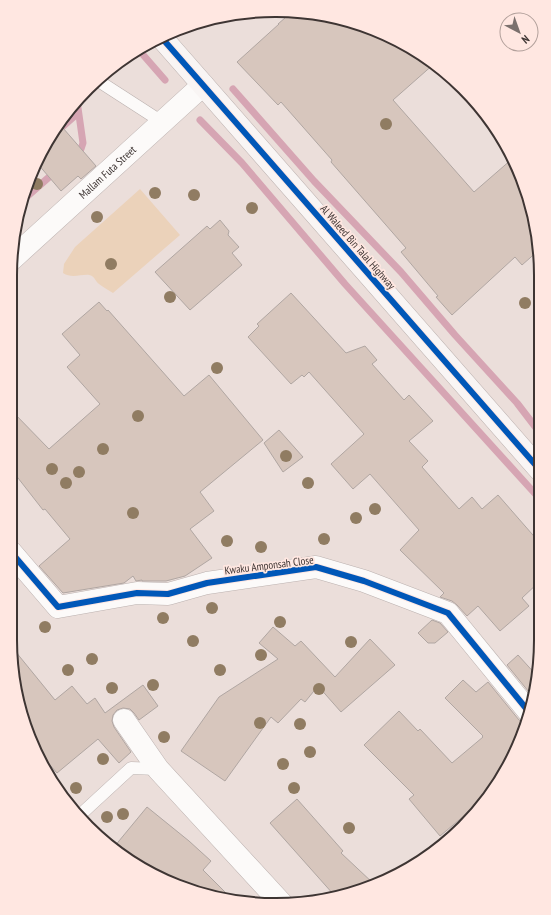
<svg xmlns="http://www.w3.org/2000/svg" width="551" height="915" font-family="'PT Sans Narrow',sans-serif">
<style>
.green{fill:#ebd2ba}
.lines{fill:none;stroke-linecap:round;stroke-linejoin:round}
.stream{stroke:#d6a5b3;stroke-width:7}
.building{fill:#d7c6bd;stroke:#b0a6a2}
.lane-casing{stroke:#bbb1af;stroke-width:13}
.street-casing{stroke:#bbb1af;stroke-width:23}
.secondary-casing{stroke:#bbb1af;stroke-width:23}
.lane{stroke:#fcfaf9;stroke-width:12}
.street{stroke:#fcfaf9;stroke-width:22}
.secondary{stroke:#f9f5f4;stroke-width:22}
.cycleway-casing{stroke:#ffe7e1;stroke-width:8}
.cycleway{stroke:#0057b8;stroke-width:6}
.tree{fill:#907c62}
.labels{text-anchor:middle;stroke-width:3.5;stroke-linejoin:round;paint-order:stroke}
.street-label{font-size:11px;fill:#3e3533;stroke:#ffe7e1}
.rim{fill:none;stroke:#3e3533;stroke-width:2}
</style>
<rect width="100%" height="100%" fill="#ebdeda"/>
<!-- green -->
<path class="green" d="M140 189 180 235 113 293C108 290 103 287 99 284 96 282 95 278 92 276 85 272 73 280 63 273L64 264 75 247Z"/>
<g class="lines">
<!-- stream -->
<g class="stream">
<polyline points="138,49 165,80"/>
<polyline points="233,89 314,181 401,272 455,335 517,403 540,433"/>
<polyline points="200,120 242,163 345,284 539,498"/>
<polyline points="53,135 78,113"/>
<polyline points="75,155 81,149 83,143 77,101"/>
<polyline points="23,200 56,171"/>
</g>
</g>
<!-- building -->
<g class="building">
<polygon points="293,11 344,19 393,37 435,63 393,100 474,192 512,159 532,206 539,250 522,265 515,257 452,315 436,297 438,296 401,252 406,248 331,162 332,160 281,102 278,105 237,62 279,24 278,24"/>
<polygon points="63,128 96,166 81,179 78,176 61,191 37,163 50,139"/>
<polygon points="220,220 229,231 228,235 239,247 232,253 242,265 190,310 155,272 207,226 210,229"/>
<polygon points="291,293 346,353 365,346 377,360 372,364 404,400 409,395 433,421 409,441 428,461 422,467 459,509 472,497 482,509 498,495 539,542 539,582 522,598 529,606 500,631 478,606 467,616 457,605 452,601 440,597 444,593 400,550 419,530 370,474 353,489 331,464 364,434 309,372 304,377 302,375 291,384 248,337 259,326 257,324"/>
<polygon points="99,302 107,311 108,310 184,396 209,375 263,440 200,492 214,511 190,529 212,558 185,576 166,581 142,581 142,580 136,581 133,576 124,583 63,593 39,566 70,539 45,509 43,510 11,469 11,410 49,449 100,404 67,367 80,355 62,334"/>
<polygon points="279,430 303,457 283,472 264,443"/>
<polygon points="432,620 440,623 448,632 435,643 428,643 418,633"/>
<polygon points="273,627 295,646 301,641 335,677 370,639 395,665 341,712 318,686 305,702 301,699 278,723 271,717 225,781 181,751 219,697 278,659 259,643"/>
<polygon points="11,646 55,700 72,686 87,704 95,698 105,713 143,685 158,706 139,720 134,713 130,709 123,708 117,710 113,715 112,721 114,727 131,752 119,763 98,739 57,773 38,751 24,725"/>
<polygon points="518,655 538,677 533,697 507,665"/>
<polygon points="463,680 476,692 488,682 519,720 525,724 521,741 490,794 440,836 409,799 414,795 364,745 399,711 418,731 420,729 452,763 483,737 482,736 483,736 445,698"/>
<polygon points="297,799 343,851 341,853 374,884 361,891 334,895 270,823"/>
<polygon points="147,807 189,841 211,861 203,870 230,897 190,891 128,860 114,847"/>
</g>
<g class="lines">
<!-- lane casing -->
<g class="lane-casing">
<g id="lane">
<polyline points="97,80 162,122"/>
<polyline points="80,815 131,768 158,769"/>
</g>
</g>
<!-- street casing -->
<g class="street-casing">
<g id="street">
<path id="s1" d="M12 259 203 85"/>
<polyline points="10,551 58,607 137,593 168,594 207,583 316,567 364,581 448,613 529,712"/>
<polyline points="124,720 158,769 282,904"/>
</g>
</g>
<!-- secondary casing -->
<g class="secondary-casing">
<polyline id="secondary" points="161,37 540,470"/>
</g>
<!-- lane -->
<use href="#lane" class="lane"/>
<!-- street -->
<use href="#street" class="street"/>
<!-- secondary -->
<use href="#secondary" class="secondary"/>
<!-- cycleway casing -->
<g class="cycleway-casing">
<g id="cycleway">
<polyline points="161,37 540,470"/>
<polyline points="10,551 58,607 137,593 168,594 207,583 316,567 364,581 448,613 529,712"/>
</g>
</g>
<!-- cycleway -->
<use href="#cycleway" class="cycleway"/>
</g>
<!-- trees -->
<g class="tree">
<circle cx="386" cy="124" r="6"/>
<circle cx="37" cy="184" r="6"/>
<circle cx="155" cy="193" r="6"/>
<circle cx="194" cy="195" r="6"/>
<circle cx="252" cy="208" r="6"/>
<circle cx="97" cy="217" r="6"/>
<circle cx="111" cy="264" r="6"/>
<circle cx="170" cy="297" r="6"/>
<circle cx="525" cy="303" r="6"/>
<circle cx="217" cy="368" r="6"/>
<circle cx="138" cy="416" r="6"/>
<circle cx="103" cy="449" r="6"/>
<circle cx="286" cy="456" r="6"/>
<circle cx="52" cy="469" r="6"/>
<circle cx="79" cy="472" r="6"/>
<circle cx="66" cy="483" r="6"/>
<circle cx="308" cy="483" r="6"/>
<circle cx="375" cy="509" r="6"/>
<circle cx="133" cy="513" r="6"/>
<circle cx="356" cy="518" r="6"/>
<circle cx="324" cy="539" r="6"/>
<circle cx="227" cy="541" r="6"/>
<circle cx="261" cy="547" r="6"/>
<circle cx="212" cy="608" r="6"/>
<circle cx="163" cy="618" r="6"/>
<circle cx="280" cy="622" r="6"/>
<circle cx="45" cy="627" r="6"/>
<circle cx="193" cy="641" r="6"/>
<circle cx="351" cy="642" r="6"/>
<circle cx="261" cy="655" r="6"/>
<circle cx="92" cy="659" r="6"/>
<circle cx="68" cy="670" r="6"/>
<circle cx="220" cy="670" r="6"/>
<circle cx="153" cy="685" r="6"/>
<circle cx="112" cy="688" r="6"/>
<circle cx="319" cy="689" r="6"/>
<circle cx="260" cy="723" r="6"/>
<circle cx="300" cy="724" r="6"/>
<circle cx="164" cy="737" r="6"/>
<circle cx="310" cy="752" r="6"/>
<circle cx="103" cy="759" r="6"/>
<circle cx="283" cy="764" r="6"/>
<circle cx="76" cy="788" r="6"/>
<circle cx="294" cy="788" r="6"/>
<circle cx="123" cy="814" r="6"/>
<circle cx="107" cy="817" r="6"/>
<circle cx="349" cy="828" r="6"/>
</g>
<g class="labels">
<!-- street labels -->
<g class="street-label">
<text dy="4" stroke="none"><textPath href="#s1" startOffset="129">Mallam Futa Street</textPath></text>
<text transform="translate(358 247) rotate(49)" y="4">Al Waleed Bin Talal Highway</text>
<text transform="translate(269 565) rotate(-7)" y="4">Kwaku Amponsah Close</text>
</g>
</g>
<!-- crop -->
<path d="M0 0H551V915H0ZM275 17H276A258 258 0 0 1 534 275V640A258 258 0 0 1 276 898H275A258 258 0 0 1 17 640V275A258 258 0 0 1 275 17Z" fill="#ffe7e1" fill-rule="evenodd"/>
<path class="rim" d="M275 17H276A258 258 0 0 1 534 275V640A258 258 0 0 1 276 898H275A258 258 0 0 1 17 640V275A258 258 0 0 1 275 17Z"/>
<!-- north arrow -->
<g transform="translate(519 32) rotate(139)"><circle r="19" fill="#ffe7e1" stroke="#b2a09b"/>
<path d="M0-3L7 15L0 10L-7 15Z" fill="#7b706d"/>
<text y="-6" font-size="11" font-weight="bold" text-anchor="middle" fill="#3e3533">N</text>
</g>
</svg>
